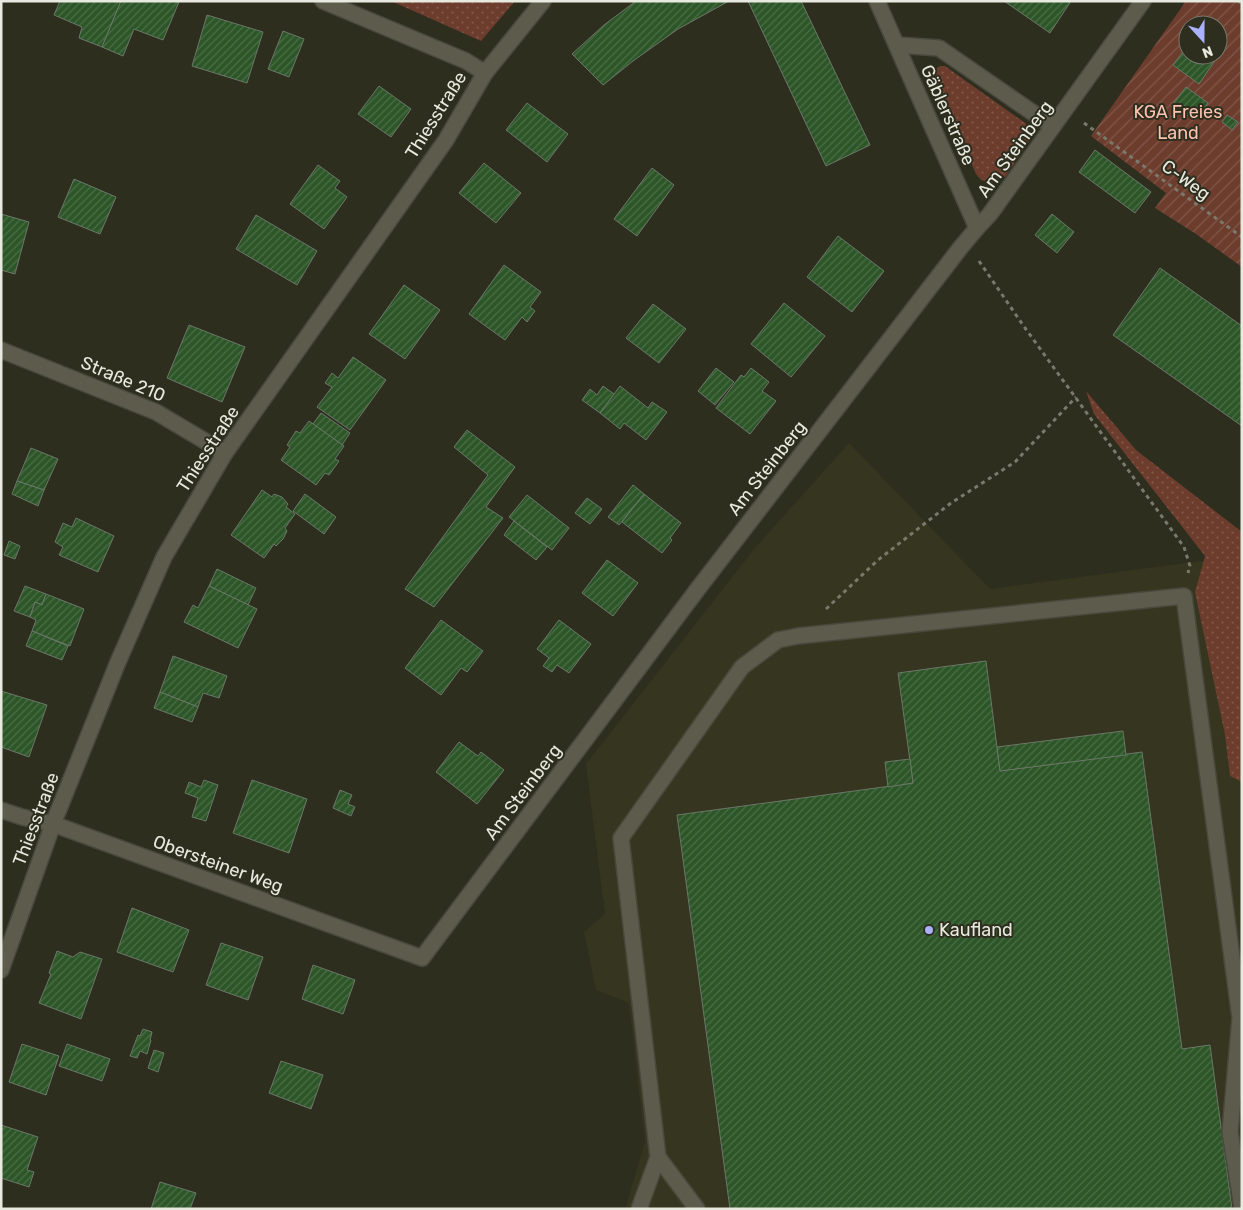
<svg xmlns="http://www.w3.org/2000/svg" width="1243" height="1210" font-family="Rubik,sans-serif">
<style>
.built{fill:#36351f}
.grass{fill:url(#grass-dots)}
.garden{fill:url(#garden-furrows);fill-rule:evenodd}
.building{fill:url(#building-hatch);stroke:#6b7769}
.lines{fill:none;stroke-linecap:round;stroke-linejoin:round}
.service-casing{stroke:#48493c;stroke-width:18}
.minor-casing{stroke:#48493c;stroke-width:18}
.path{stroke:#79796c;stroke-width:3;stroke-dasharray:4 4;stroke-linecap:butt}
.service{stroke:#5d5c4c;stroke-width:15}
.minor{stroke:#5d5c4c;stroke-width:15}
.poi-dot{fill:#a9b0fc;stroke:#2e2e1f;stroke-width:2}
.labels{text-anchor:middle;stroke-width:4;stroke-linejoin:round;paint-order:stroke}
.park-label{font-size:18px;fill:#fbc2b0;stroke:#2e2e1f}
.street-label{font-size:18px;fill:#e8e9df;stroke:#2e2e1f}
.poi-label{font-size:18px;fill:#e8e9df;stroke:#2e2e1f;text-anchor:start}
</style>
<defs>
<pattern id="grass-dots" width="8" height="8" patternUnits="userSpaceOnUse" patternTransform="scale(1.25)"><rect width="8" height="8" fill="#6c3c2d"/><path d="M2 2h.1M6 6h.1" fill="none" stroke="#81584b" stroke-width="1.8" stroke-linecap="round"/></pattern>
<pattern id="garden-furrows" width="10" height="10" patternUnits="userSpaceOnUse" patternTransform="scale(1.25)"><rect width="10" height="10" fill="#6c3c2d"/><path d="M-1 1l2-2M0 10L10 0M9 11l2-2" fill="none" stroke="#81584b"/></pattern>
<pattern id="building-hatch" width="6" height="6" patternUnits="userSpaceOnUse" patternTransform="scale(1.25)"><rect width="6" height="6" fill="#2d5628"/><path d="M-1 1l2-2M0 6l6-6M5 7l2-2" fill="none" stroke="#4b6e47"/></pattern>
</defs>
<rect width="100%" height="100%" fill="#2e2e1f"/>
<!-- built -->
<polygon class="built" points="849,443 990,589 1201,561 1242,572 1242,1209 625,1209 645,1142 629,1003 596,990 584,932 605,914 586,764 755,548"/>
<!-- grass -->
<g class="grass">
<polygon points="391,1 515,1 481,41"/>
<polygon points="940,66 945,66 1028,125 1033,135 1006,176 991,183 981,180 976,174 933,76 935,70"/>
<polygon points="1086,391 1136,450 1242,532 1242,782 1230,776 1225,735 1195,592 1205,556 1094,414"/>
</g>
<!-- garden -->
<path class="garden" d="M1186 1H1242V267L1196 234 1155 208 1166 193 1091 136ZM1188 25H1218V55H1188Z"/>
<!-- building -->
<g class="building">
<polygon points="60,1 121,1 102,47 79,38 82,27 54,15"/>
<polygon points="121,1 176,1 179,2 163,40 134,29 123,56 102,47"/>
<polygon points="636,1 729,1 678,29 633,61 603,85 572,54 604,25"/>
<polygon points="748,1 801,1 870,145 826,166"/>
<polygon points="1004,1 1071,1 1050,33"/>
<polygon points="207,15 263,32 247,83 192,66"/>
<polygon points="283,31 304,39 289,77 268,69"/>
<polygon points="1188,45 1188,55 1204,55 1214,62 1199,84 1173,65"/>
<polygon points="379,86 411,109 391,137 358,114"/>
<polygon points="1186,87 1208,103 1195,120 1188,115 1186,117 1171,107"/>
<polygon points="527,103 568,134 547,162 506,130"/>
<polygon points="1227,115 1238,122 1232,130 1222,122"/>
<polygon points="1095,150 1151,192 1135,213 1079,172"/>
<polygon points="484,163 521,193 496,223 459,193"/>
<polygon points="318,165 340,181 335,188 347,197 324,229 290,204"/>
<polygon points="652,168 674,185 637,236 614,219"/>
<polygon points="74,179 116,197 100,234 58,217"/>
<polygon points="1,214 29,222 15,274 1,270"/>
<polygon points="1052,214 1074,232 1057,253 1035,235"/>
<polygon points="256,215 317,251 297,285 236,249"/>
<polygon points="838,236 884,271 852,312 807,277"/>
<polygon points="504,265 541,292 530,307 535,311 527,322 522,317 505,340 469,314"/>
<polygon points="1160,268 1242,326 1242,426 1113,335"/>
<polygon points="404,285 440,310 405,359 369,334"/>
<polygon points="784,303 825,336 791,377 751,344"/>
<polygon points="653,304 686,329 659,363 626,338"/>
<polygon points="189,325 245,347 222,402 167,378"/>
<polygon points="353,357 386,380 350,430 317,407 332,387 325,383 332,373 338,378"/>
<polygon points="716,368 734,382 715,405 698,391"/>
<polygon points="751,368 769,382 762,391 776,401 750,434 716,408 741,375 744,377"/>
<polygon points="603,386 614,394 600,413 582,400 590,389 597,395"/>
<polygon points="620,386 648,408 652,402 667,412 646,440 624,423 620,429 600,413"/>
<polygon points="321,413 350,433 342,445 313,424"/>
<polygon points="309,421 344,446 335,459 339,461 329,475 325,473 316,485 281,460 290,447 287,445 296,431 300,433"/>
<polygon points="467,430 515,467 486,507 503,518 434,607 405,589 488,475 454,447"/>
<polygon points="31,448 58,459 44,490 17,481"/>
<polygon points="17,481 44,490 38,506 12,494"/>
<polygon points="633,485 644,494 619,525 608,517"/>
<polygon points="262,490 272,497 274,494 282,497 288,504 286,507 295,514 285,528 287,531 283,539 276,546 274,544 264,558 231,535"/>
<polygon points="305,494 336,517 324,534 293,511"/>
<polygon points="644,494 681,523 670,538 672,540 662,553 622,522"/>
<polygon points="527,495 569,528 552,550 509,517"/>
<polygon points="587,498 602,509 590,524 575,513"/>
<polygon points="76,518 114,536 98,572 59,555 63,547 55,542 63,523 72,527"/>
<polygon points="514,521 547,547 536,560 504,535"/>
<polygon points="9,541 20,546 15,559 4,555"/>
<polygon points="607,560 638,583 613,616 582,593"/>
<polygon points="217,569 256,588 248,605 209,586"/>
<polygon points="25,586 46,594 42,605 35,602 30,617 14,611"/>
<polygon points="209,586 257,609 238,648 184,622 193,605 198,608"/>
<polygon points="46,594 84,609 70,646 32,631 36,620 30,617 35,602 42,605"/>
<polygon points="441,620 483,651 467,672 461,668 441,695 405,668"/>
<polygon points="559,620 591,644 569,673 557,665 552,672 543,666 549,658 537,649"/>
<polygon points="32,631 68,646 62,660 26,646"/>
<polygon points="173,656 227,676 219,698 203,693 198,707 160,692"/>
<polygon points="986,661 1000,771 1142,752 1182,1049 1210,1045 1232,1209 730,1209 677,815 913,783 898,673"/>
<polygon points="1,691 47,705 29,757 1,747"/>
<polygon points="160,692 198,707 192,722 154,708"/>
<polygon points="1123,731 1126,755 1000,771 997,747"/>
<polygon points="459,742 478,756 481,752 504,770 477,804 436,772"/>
<polygon points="910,759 913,783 888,787 885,762"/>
<polygon points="204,780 218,785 206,821 192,817 198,798 185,793 189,782 201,787"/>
<polygon points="252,780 307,799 289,853 233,833"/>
<polygon points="340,790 352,795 348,804 355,807 351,816 333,808"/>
<polygon points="132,908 189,930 173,972 117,952"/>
<polygon points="221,943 263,957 248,1000 206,985"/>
<polygon points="57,951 73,957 80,952 102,959 81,1019 39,1003 51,974 49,973"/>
<polygon points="313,965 355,980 343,1014 302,999"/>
<polygon points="143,1029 152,1032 150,1040 151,1040 147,1054 140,1051 137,1058 130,1056 138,1035 140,1036"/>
<polygon points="22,1044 59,1056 46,1095 9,1082"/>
<polygon points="67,1044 110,1059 102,1081 59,1066"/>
<polygon points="154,1050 164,1053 158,1072 148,1068"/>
<polygon points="281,1061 323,1075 311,1109 269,1093"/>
<polygon points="1,1125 38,1137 27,1170 34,1172 29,1187 1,1178"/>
<polygon points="160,1182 196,1193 190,1209 151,1209"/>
</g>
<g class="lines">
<!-- service casing -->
<g class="service-casing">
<g id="service">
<polyline points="658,1157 697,1209"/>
<polyline points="639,1209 658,1157 621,838 742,667 778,640 798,636 1184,596 1240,1018 1230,1132 1242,1207"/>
</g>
</g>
<!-- minor casing -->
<g class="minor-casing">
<g id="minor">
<polyline points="323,1 466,61 485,73"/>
<polyline points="877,1 977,228"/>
<polyline points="897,45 939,48 1052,126"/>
<polyline points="1,350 156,412 225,453"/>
<polyline points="1,810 22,817 53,824 422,958 697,590 961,247 977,228 990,214 1143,1"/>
<polyline points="1,970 53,824 118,662 164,557 225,453 446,140 485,73 543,1"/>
</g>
</g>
<!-- path -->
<g class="path">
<polyline points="1238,1 1242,4"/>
<polyline points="1084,123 1242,237"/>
<polyline points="979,261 1025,328 1184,547 1190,566 1188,573"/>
<polyline points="826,609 878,560 951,503 1015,462 1076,397"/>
</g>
<!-- service -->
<use href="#service" class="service"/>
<!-- minor -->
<use href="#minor" class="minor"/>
</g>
<!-- markers -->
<circle class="poi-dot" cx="929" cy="930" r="5"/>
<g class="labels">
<!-- park labels -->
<g class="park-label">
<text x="1178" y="118">KGA Freies<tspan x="1178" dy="21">Land</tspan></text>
</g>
<!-- street labels -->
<g class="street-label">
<text transform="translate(436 115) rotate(-58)" y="6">Thiesstraße</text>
<text transform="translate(948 115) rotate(66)" y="6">Gäblerstraße</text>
<text transform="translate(1015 149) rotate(-54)" y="6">Am Steinberg</text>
<text transform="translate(1186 180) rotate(36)" y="6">C-Weg</text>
<text transform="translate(123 379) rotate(23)" y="6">Straße 210</text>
<text transform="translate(208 449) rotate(-57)" y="6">Thiesstraße</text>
<text transform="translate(767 468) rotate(-52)" y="6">Am Steinberg</text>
<text transform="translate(523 792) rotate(-53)" y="6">Am Steinberg</text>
<text transform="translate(36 819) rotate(-69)" y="6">Thiesstraße</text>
<text transform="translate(218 864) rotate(20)" y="6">Obersteiner Weg</text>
</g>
<!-- poi labels -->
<g class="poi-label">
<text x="939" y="936">Kaufland</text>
</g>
</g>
<!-- border -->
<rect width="1243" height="1210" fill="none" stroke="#e8e9df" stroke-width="5"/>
<!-- north arrow -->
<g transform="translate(1203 40) rotate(159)"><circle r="24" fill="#2e2e1f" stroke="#78796c"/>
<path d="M0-4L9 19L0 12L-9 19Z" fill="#a9b0fc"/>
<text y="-8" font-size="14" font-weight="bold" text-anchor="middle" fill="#e8e9df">N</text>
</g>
</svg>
